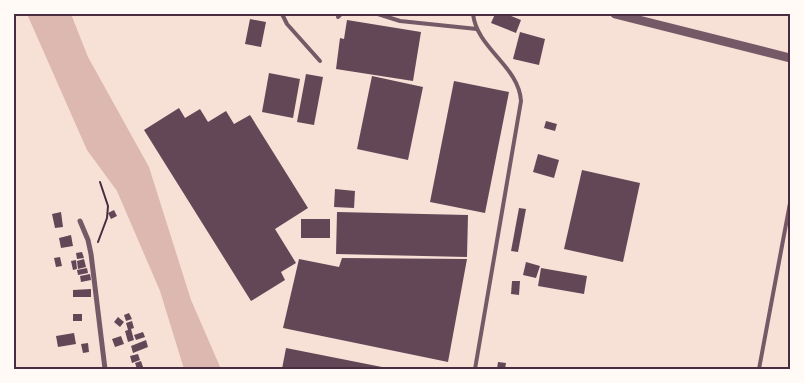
<svg xmlns="http://www.w3.org/2000/svg" width="804" height="383" font-family="Overpass,sans-serif">
<style>
.water{fill:#dcb8b0}
.building{fill:#644757}
.lines{fill:none;stroke-linecap:round;stroke-linejoin:round}
.path{stroke:#4a2c40;stroke-width:2}
.service{stroke:#755966;stroke-width:4}
.minor{stroke:#755966;stroke-width:5}
.tertiary{stroke:#755966;stroke-width:9}
.neatline{fill:none;stroke:#4a2c40;stroke-width:2}
</style>
<rect width="100%" height="100%" fill="#f7e1d7"/>
<!-- water -->
<polygon class="water" points="27,14 71,14 88,57 149,167 191,300 221,369 184,369 160,291 117,191 87,150"/>
<!-- building -->
<g class="building">
<polygon points="495,14 506,14 521,20 516,33 491,23"/>
<polygon points="250,19 266,22 261,47 245,44"/>
<polygon points="347,20 421,32 413,81 336,69 340,38 344,39"/>
<polygon points="520,32 545,39 539,65 513,59"/>
<polygon points="269,73 300,79 293,118 262,112"/>
<polygon points="306,74 323,77 314,125 297,122"/>
<polygon points="372,76 423,87 408,160 357,149"/>
<polygon points="454,81 509,92 485,213 430,202"/>
<polygon points="179,108 185,118 200,109 208,122 226,111 234,124 250,115 308,208 275,229 296,263 281,272 285,280 251,301 144,130"/>
<polygon points="546,121 557,124 555,131 544,128"/>
<polygon points="538,154 559,160 554,178 533,172"/>
<polygon points="582,170 640,183 623,262 564,249"/>
<polygon points="335,189 355,191 354,208 334,207"/>
<polygon points="519,208 526,209 518,252 511,251"/>
<polygon points="114,210 117,216 111,219 108,213"/>
<polygon points="61,212 63,227 55,228 52,214"/>
<polygon points="337,212 468,215 467,257 336,254"/>
<rect x="301" y="219" width="29" height="19"/>
<polygon points="71,235 73,246 61,248 59,238"/>
<polygon points="82,252 84,258 77,259 76,253"/>
<polygon points="60,257 62,266 56,267 54,258"/>
<polygon points="342,258 467,259 448,362 283,328 299,259 339,267"/>
<polygon points="84,259 86,267 78,269 77,261"/>
<polygon points="76,260 77,269 73,270 71,261"/>
<polygon points="526,262 540,266 536,278 523,275"/>
<polygon points="87,268 88,273 78,275 77,270"/>
<polygon points="541,268 587,276 584,294 538,286"/>
<polygon points="90,274 91,280 81,282 80,276"/>
<polygon points="512,281 520,281 519,295 511,294"/>
<polygon points="91,289 91,297 73,297 73,290"/>
<polygon points="129,313 132,319 126,321 124,315"/>
<rect x="73" y="314" width="9" height="7"/>
<polygon points="118,317 124,322 120,327 114,322"/>
<polygon points="132,321 134,328 131,329 134,340 128,342 125,331 128,330 126,323"/>
<polygon points="143,332 145,337 136,340 134,335"/>
<polygon points="74,333 76,344 58,347 56,336"/>
<polygon points="121,336 124,344 115,347 112,339"/>
<polygon points="146,340 148,347 133,353 131,346"/>
<polygon points="88,343 89,352 83,353 81,344"/>
<polygon points="286,348 387,368 387,369 282,369"/>
<polygon points="138,354 140,360 132,363 130,356"/>
<polygon points="141,361 143,367 137,369 135,363"/>
<polygon points="498,362 506,363 505,369 497,369"/>
</g>
<g class="lines">
<!-- path -->
<polyline class="path" points="98,242 107,218 108,206 100,182"/>
<!-- service -->
<g class="service">
<polyline points="282,14 287,24 320,61"/>
<polyline points="378,14 400,21 477,29"/>
<path d="M473 14C477 49 519 66 521 101L475 369"/>
<polyline points="338,17 341,14"/>
<polyline points="759,369 790,203"/>
</g>
<!-- minor -->
<polyline class="minor" points="80,221 88,240 91,254 105,369"/>
<!-- tertiary -->
<polyline class="tertiary" points="615,14 790,58"/>
</g>
<!-- border -->
<rect width="804" height="383" fill="none" stroke="#fffaf5" stroke-width="30"/>
<rect x="15" y="15" width="774" height="353" class="neatline"/>
</svg>
